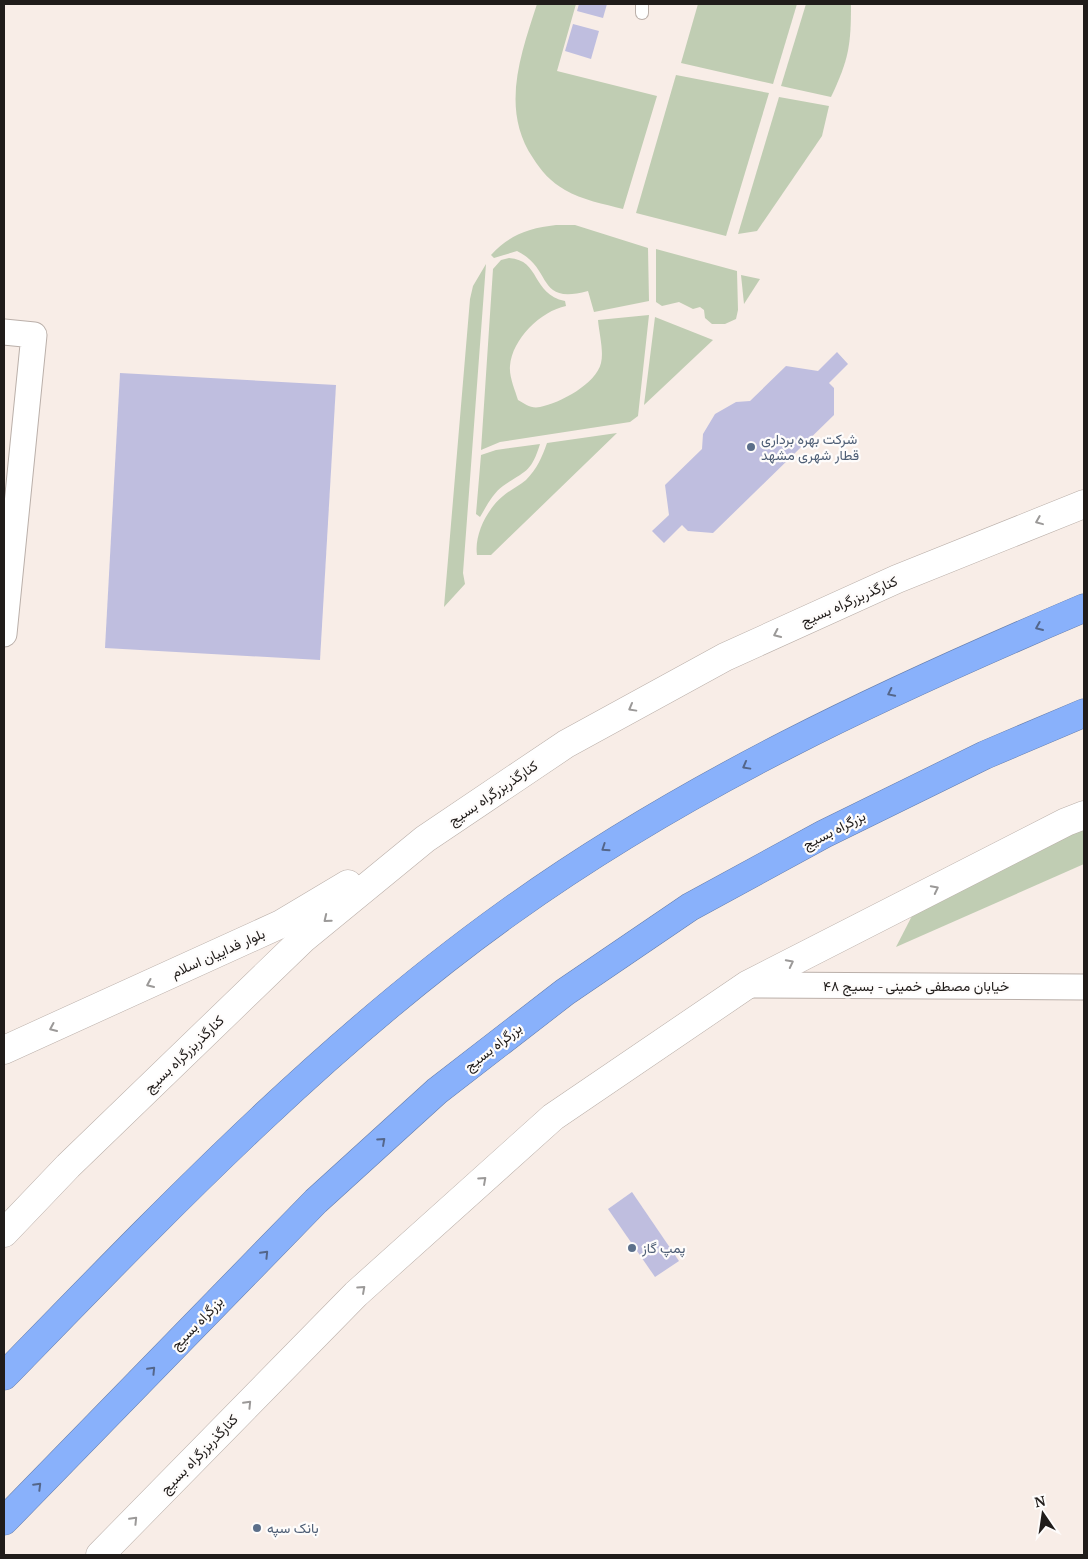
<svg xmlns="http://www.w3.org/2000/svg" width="1088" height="1559" font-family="'PT Serif',Vazirmatn,serif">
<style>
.green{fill:#c0cdb3}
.building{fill:#bfbedf}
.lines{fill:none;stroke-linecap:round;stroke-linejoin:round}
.lane-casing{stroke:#baafa9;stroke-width:14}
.street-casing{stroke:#baafa9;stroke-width:27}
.secondary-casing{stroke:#baafa9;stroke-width:29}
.highway-casing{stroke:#647dac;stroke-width:29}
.lane{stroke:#fff;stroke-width:12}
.street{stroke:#fff;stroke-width:25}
.secondary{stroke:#fff;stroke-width:28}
.highway{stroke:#89b1fb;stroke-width:28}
.oneway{stroke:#9b9998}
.oneway2{stroke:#54668a}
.service-dot{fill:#5c6f8a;stroke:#fefcfb;stroke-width:2}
.labels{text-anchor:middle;stroke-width:4.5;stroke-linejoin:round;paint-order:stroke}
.service-label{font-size:14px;fill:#4e5e75;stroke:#fefcfb;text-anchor:start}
.street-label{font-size:14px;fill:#201c1a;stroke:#fefcfb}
</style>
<rect width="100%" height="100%" fill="#f8ede7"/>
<!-- green -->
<g class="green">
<path d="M537 4H576L557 71 657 96 623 209C604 204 582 200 565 190 551 182 541 171 533 158 500 109 521 54 537 4Z"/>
<polygon points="698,4 797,4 773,84 681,63"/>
<path d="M806 4H851C851 45 849 59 831 97L781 86Z"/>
<polygon points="676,75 769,93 726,236 636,213"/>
<polygon points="779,97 829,106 822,136 757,231 738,234"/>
<path d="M556 225H575L648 248 649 301 594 312 588 291C535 305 554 269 517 251L494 258 491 255C509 235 529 228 556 225Z"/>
<polygon points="656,249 737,271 738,310 736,319 725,324 712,324 705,318 704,310 700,307 693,309 679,302 662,306 656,302"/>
<path d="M509 258C541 260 531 294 565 301L566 306C541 311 512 339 510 366 509 377 515 390 518 400 525 404 531 409 540 407 560 403 596 384 601 363 604 351 599 333 598 320L649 315 638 416 630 422 500 442 481 450 493 269 501 260Z"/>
<polygon points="486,264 463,573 465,584 444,607 470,299 473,286"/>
<polygon points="741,275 760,279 744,304"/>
<polygon points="655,317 713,340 644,405"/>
<path d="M617 433 491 555H477C474 535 487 509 503 496 510 490 519 486 526 480 537 469 542 457 547 443Z"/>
<path d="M540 444C531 473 526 470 503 486 493 493 486 507 480 517L476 514 481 455 496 450Z"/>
<polygon points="1084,824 1084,864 896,947 914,912"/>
</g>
<!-- building -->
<g class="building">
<polygon points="579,4 607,4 603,18 577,11"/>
<polygon points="573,24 599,31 591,59 565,51"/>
<polygon points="837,352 848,364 829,383 834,388 834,415 713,533 688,531 682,525 664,543 652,531 669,515 665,485 702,449 703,434 715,414 736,402 750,401 786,366 818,371"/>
<polygon points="120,373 336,385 320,660 105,648"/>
<polygon points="632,1192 679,1261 655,1277 608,1209"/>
</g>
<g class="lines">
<!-- lane casing -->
<g class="lane-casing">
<polyline id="lane" points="642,13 642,4"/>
</g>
<!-- street casing -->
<g class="street-casing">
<g id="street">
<polyline points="4,332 34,335 4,634"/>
<polyline points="747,985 1084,987"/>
</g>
</g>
<!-- secondary casing -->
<g class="secondary-casing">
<g id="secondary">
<polyline points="4,1050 281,924 348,884"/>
<polyline points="4,1233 68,1166 303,939 425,839 566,744 725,657 897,579 1084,504"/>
<polyline points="100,1555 356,1294 553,1117 747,985 1066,822 1084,815"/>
</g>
</g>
<!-- highway casing -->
<g class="highway-casing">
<g id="highway">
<path d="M4 1376C163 1213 323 1045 509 912 686 785 884 693 1084 608"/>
<polyline points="4,1521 316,1201 437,1091 565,992 690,907 824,834 985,755 1084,713"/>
</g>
</g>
<!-- lane -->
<use href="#lane" class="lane"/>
<!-- street -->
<use href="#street" class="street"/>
<!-- secondary -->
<use href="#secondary" class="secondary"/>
<!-- highway -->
<use href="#highway" class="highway"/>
</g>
<!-- one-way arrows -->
<defs><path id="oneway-chevron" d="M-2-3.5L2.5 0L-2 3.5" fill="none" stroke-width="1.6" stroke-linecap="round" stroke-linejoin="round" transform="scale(1.25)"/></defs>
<g class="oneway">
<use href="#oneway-chevron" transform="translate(1039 521) rotate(158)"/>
<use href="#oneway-chevron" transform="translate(777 634) rotate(155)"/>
<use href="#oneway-chevron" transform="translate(632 708) rotate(151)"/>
<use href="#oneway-chevron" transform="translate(935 889) rotate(-27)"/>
<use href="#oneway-chevron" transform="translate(327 919) rotate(141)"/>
<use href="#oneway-chevron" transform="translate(790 963) rotate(-27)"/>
<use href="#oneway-chevron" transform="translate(150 984) rotate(156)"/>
<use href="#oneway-chevron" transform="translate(53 1028) rotate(156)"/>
<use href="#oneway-chevron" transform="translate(483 1180) rotate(-42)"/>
<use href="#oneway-chevron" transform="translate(362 1289) rotate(-42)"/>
<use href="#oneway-chevron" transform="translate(248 1404) rotate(-46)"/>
<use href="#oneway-chevron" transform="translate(134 1520) rotate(-46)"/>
</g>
<g class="oneway2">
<use href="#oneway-chevron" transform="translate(1039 627) rotate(157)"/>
<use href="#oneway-chevron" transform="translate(891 693) rotate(154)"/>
<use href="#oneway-chevron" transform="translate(746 766) rotate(151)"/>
<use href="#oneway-chevron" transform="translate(605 848) rotate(146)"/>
<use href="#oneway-chevron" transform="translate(382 1141) rotate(-42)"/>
<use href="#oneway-chevron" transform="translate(265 1254) rotate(-46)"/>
<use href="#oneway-chevron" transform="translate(152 1370) rotate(-46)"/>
<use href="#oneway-chevron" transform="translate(38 1486) rotate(-45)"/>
</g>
<!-- markers -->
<g class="service-dot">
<circle cx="751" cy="447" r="5"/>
<circle cx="632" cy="1248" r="5"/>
<circle cx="257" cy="1528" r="5"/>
</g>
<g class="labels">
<!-- service labels -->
<g class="service-label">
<text x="761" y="444">شرکت بهره برداری<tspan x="761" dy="16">قطار شهری مشهد</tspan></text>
<text x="642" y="1253">پمپ گاز</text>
<text x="267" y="1533">بانک سپه</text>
</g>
<!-- street labels -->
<g class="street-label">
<text transform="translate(849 601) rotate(-24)" y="5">کنارگذربزرگراه بسیج</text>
<text transform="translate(493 793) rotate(-34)" y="5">کنارگذربزرگراه بسیج</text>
<text transform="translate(834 830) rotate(-27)" y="5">بزرگراه بسیج</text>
<text transform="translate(218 953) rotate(-24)" y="5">بلوار فداییان اسلام</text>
<text x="916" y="991">خیابان مصطفی خمینی - بسیج ۴۸</text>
<text transform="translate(493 1047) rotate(-38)" y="5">بزرگراه بسیج</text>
<text transform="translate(184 1054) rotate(-44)" y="5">کنارگذربزرگراه بسیج</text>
<text transform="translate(197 1323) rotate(-46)" y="5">بزرگراه بسیج</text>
<text transform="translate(199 1454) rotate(-46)" y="5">کنارگذربزرگراه بسیج</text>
</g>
</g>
<!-- border -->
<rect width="1088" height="1559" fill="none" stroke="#201c1a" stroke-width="10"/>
<!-- north arrow -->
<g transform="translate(1043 1514) rotate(347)" stroke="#fefcfb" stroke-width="4" paint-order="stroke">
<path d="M0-4L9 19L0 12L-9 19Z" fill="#201c1a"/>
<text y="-8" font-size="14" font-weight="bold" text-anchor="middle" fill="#201c1a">N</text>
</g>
</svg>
